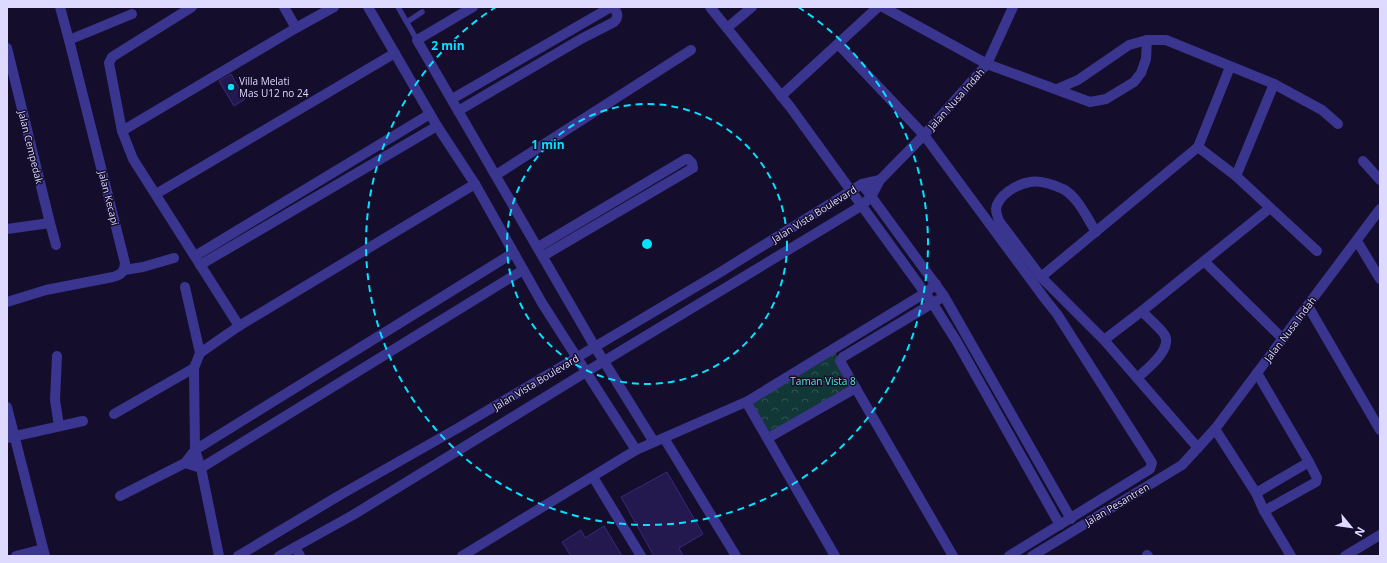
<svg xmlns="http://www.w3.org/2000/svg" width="1387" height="563" font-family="'Open Sans',sans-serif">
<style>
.park{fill:url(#park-crowns)}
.building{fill:#24194f;stroke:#3a287d}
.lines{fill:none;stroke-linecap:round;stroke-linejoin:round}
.service{stroke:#3a358f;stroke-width:5.5}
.minor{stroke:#3a358f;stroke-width:10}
.tertiary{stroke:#3a358f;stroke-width:10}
.ring{fill:none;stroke:#05e2ff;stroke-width:2;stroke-dasharray:7 5}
.poi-dot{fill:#05e2ff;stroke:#140e2c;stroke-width:1.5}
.labels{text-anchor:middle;stroke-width:3;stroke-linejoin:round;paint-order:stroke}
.poi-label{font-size:10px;fill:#ded9ff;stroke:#140e2c;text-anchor:start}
.street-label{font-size:10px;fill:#ded9ff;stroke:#140e2c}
.park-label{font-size:10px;fill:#59ebc9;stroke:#140e2c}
.centre{fill:#05e2ff;stroke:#140e2c;stroke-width:2}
.ring-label{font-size:12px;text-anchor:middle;font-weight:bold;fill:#05e2ff;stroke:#140e2c;stroke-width:3;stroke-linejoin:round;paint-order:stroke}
</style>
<defs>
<pattern id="park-crowns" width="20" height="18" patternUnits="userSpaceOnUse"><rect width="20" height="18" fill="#113736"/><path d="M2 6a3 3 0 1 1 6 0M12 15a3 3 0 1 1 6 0" fill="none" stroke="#335354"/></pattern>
</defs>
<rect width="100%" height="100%" fill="#140e2c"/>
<!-- park -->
<polygon class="park" points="833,349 856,388 768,438 748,401"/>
<!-- building -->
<g class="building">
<polygon points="231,74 245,99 234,106 219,81"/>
<polygon points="667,472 703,534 679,548 683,556 654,556 621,497"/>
<polygon points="604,526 622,556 571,556 562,542 581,530 585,538"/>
</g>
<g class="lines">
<!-- service -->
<g class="service">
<polyline points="398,7 417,40"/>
<polyline points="407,22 422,12"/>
</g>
<!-- minor -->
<g class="minor">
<polyline points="192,7 112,57 109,63 122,131 133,159 239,326"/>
<polyline points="284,7 296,28"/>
<polyline points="368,7 437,126 475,184 542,303 636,450"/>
<polyline points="473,7 417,40 595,347 654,442"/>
<polyline points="710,7 791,108 933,304 957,342 1060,525"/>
<polyline points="883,7 987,64 1090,102 1106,99 1134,82 1141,73 1146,59 1147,40"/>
<polyline points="727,28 752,7"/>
<polyline points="69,40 132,14"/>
<polyline points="838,44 924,135 1045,299 1057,314 1152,463 1150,469 1009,556"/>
<polyline points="7,48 50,223 56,245"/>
<polyline points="1057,89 1078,80 1129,45 1147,40 1166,40 1274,84 1322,110 1338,124"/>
<polyline points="781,96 878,7"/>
<polyline points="452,99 611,7"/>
<path d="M458 111 581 39 614 22C620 16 617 10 611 7"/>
<polyline points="122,131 296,28 334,7"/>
<polyline points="1198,147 1236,176 1317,251"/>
<polyline points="1363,161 1380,180"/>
<polyline points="496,175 691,50"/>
<polyline points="1236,176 1274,84"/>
<polyline points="862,184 944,296 1071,519"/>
<polyline points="156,194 395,53"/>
<polyline points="7,229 50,223"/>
<path d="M1096 232C1087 218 1078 197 1063 189 1054 185 1040 180 1030 182 1017 184 998 195 996 209 996 213 998 217 999 221L1041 277 1104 340 1198 448"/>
<polyline points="1357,241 1380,279"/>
<polyline points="538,247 686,159 688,159 692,163 693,168 543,256"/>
<polyline points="195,256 430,114"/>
<polyline points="1204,261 1282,338"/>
<polyline points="200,265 437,126"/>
<polyline points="124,270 143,267 174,258"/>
<polyline points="1041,277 1198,147 1230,67"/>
<polyline points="185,287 200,353"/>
<polyline points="938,300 843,357 840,361 953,556"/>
<path d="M7 302 46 290 113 277C121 275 124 272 125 263L69 40 60 7"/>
<polyline points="1308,306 1380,430"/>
<polyline points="1104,340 1142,311 1270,208"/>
<polyline points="57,356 55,400 59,426"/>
<polyline points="194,368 195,450 201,468 219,556"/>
<polyline points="1257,373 1309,462 1317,478 1316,482 1264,511"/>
<path d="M1137 378C1147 369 1174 348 1164 334 1158 326 1149 319 1142 311"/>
<polyline points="7,407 45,556"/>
<polyline points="114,414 194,368 200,353 239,326 475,184"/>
<polyline points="1215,429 1256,493 1264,511 1291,556"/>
<polyline points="7,438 83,421"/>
<polyline points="664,438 736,556"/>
<polyline points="768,438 856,388"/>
<polyline points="185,463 201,468 523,270"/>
<polyline points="593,477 641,556"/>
<polyline points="1256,493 1309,462"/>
<polyline points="120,496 185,463 195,450 513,253"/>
<polyline points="295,547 300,556"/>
<polyline points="1147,555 1148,556"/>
<polyline points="16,556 43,549"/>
<polyline points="462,556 636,450 748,401"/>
<polyline points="835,556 748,405 748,401 925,293 936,284"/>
<polyline points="1032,556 1182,465 1215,429 1380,209"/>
<polyline points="1345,556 1380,535"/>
</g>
<!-- tertiary -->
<g class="tertiary">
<polyline points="238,556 340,495 458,428 576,358 719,273 862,184 880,180"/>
<polyline points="279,556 353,515 586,372 861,206 871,197 880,180 924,135 987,64 1013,7"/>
</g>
</g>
<!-- distance rings -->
<g class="ring">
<circle cx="647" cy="244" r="140"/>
<path d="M798 7A281 281 0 1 1 496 7"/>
</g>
<!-- markers -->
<circle class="poi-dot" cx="231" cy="87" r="4"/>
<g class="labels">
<!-- poi labels -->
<g class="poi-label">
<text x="239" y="85">Villa Melati<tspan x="239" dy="12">Mas U12 no 24</tspan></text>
</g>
<!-- street labels -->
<g class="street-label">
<text transform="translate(956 99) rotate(-48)" y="4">Jalan Nusa Indah</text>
<text transform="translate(31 147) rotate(76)" y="4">Jalan Cempedak</text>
<text transform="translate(109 198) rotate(76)" y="4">Jalan Kecapi</text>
<text transform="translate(814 214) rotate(-32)" y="4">Jalan Vista Boulevard</text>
<text transform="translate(1290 329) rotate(-53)" y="4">Jalan Nusa Indah</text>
<text transform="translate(536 382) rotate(-31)" y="4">Jalan Vista Boulevard</text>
<text transform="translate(1117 504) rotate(-31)" y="4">Jalan Pesantren</text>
</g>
<!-- park labels -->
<g class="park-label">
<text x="823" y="385">Taman Vista 8</text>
</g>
</g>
<circle cx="647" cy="244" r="6" class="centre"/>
<g class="ring-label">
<text x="448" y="50">2 min</text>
<text x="548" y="149">1 min</text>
</g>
<!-- border -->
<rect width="1387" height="563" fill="none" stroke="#ded9ff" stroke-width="16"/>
<!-- north arrow -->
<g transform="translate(1351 527) rotate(119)" stroke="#140e2c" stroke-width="3" paint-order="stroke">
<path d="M0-3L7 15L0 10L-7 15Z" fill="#ded9ff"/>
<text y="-6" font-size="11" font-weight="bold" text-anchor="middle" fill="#ded9ff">N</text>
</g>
</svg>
